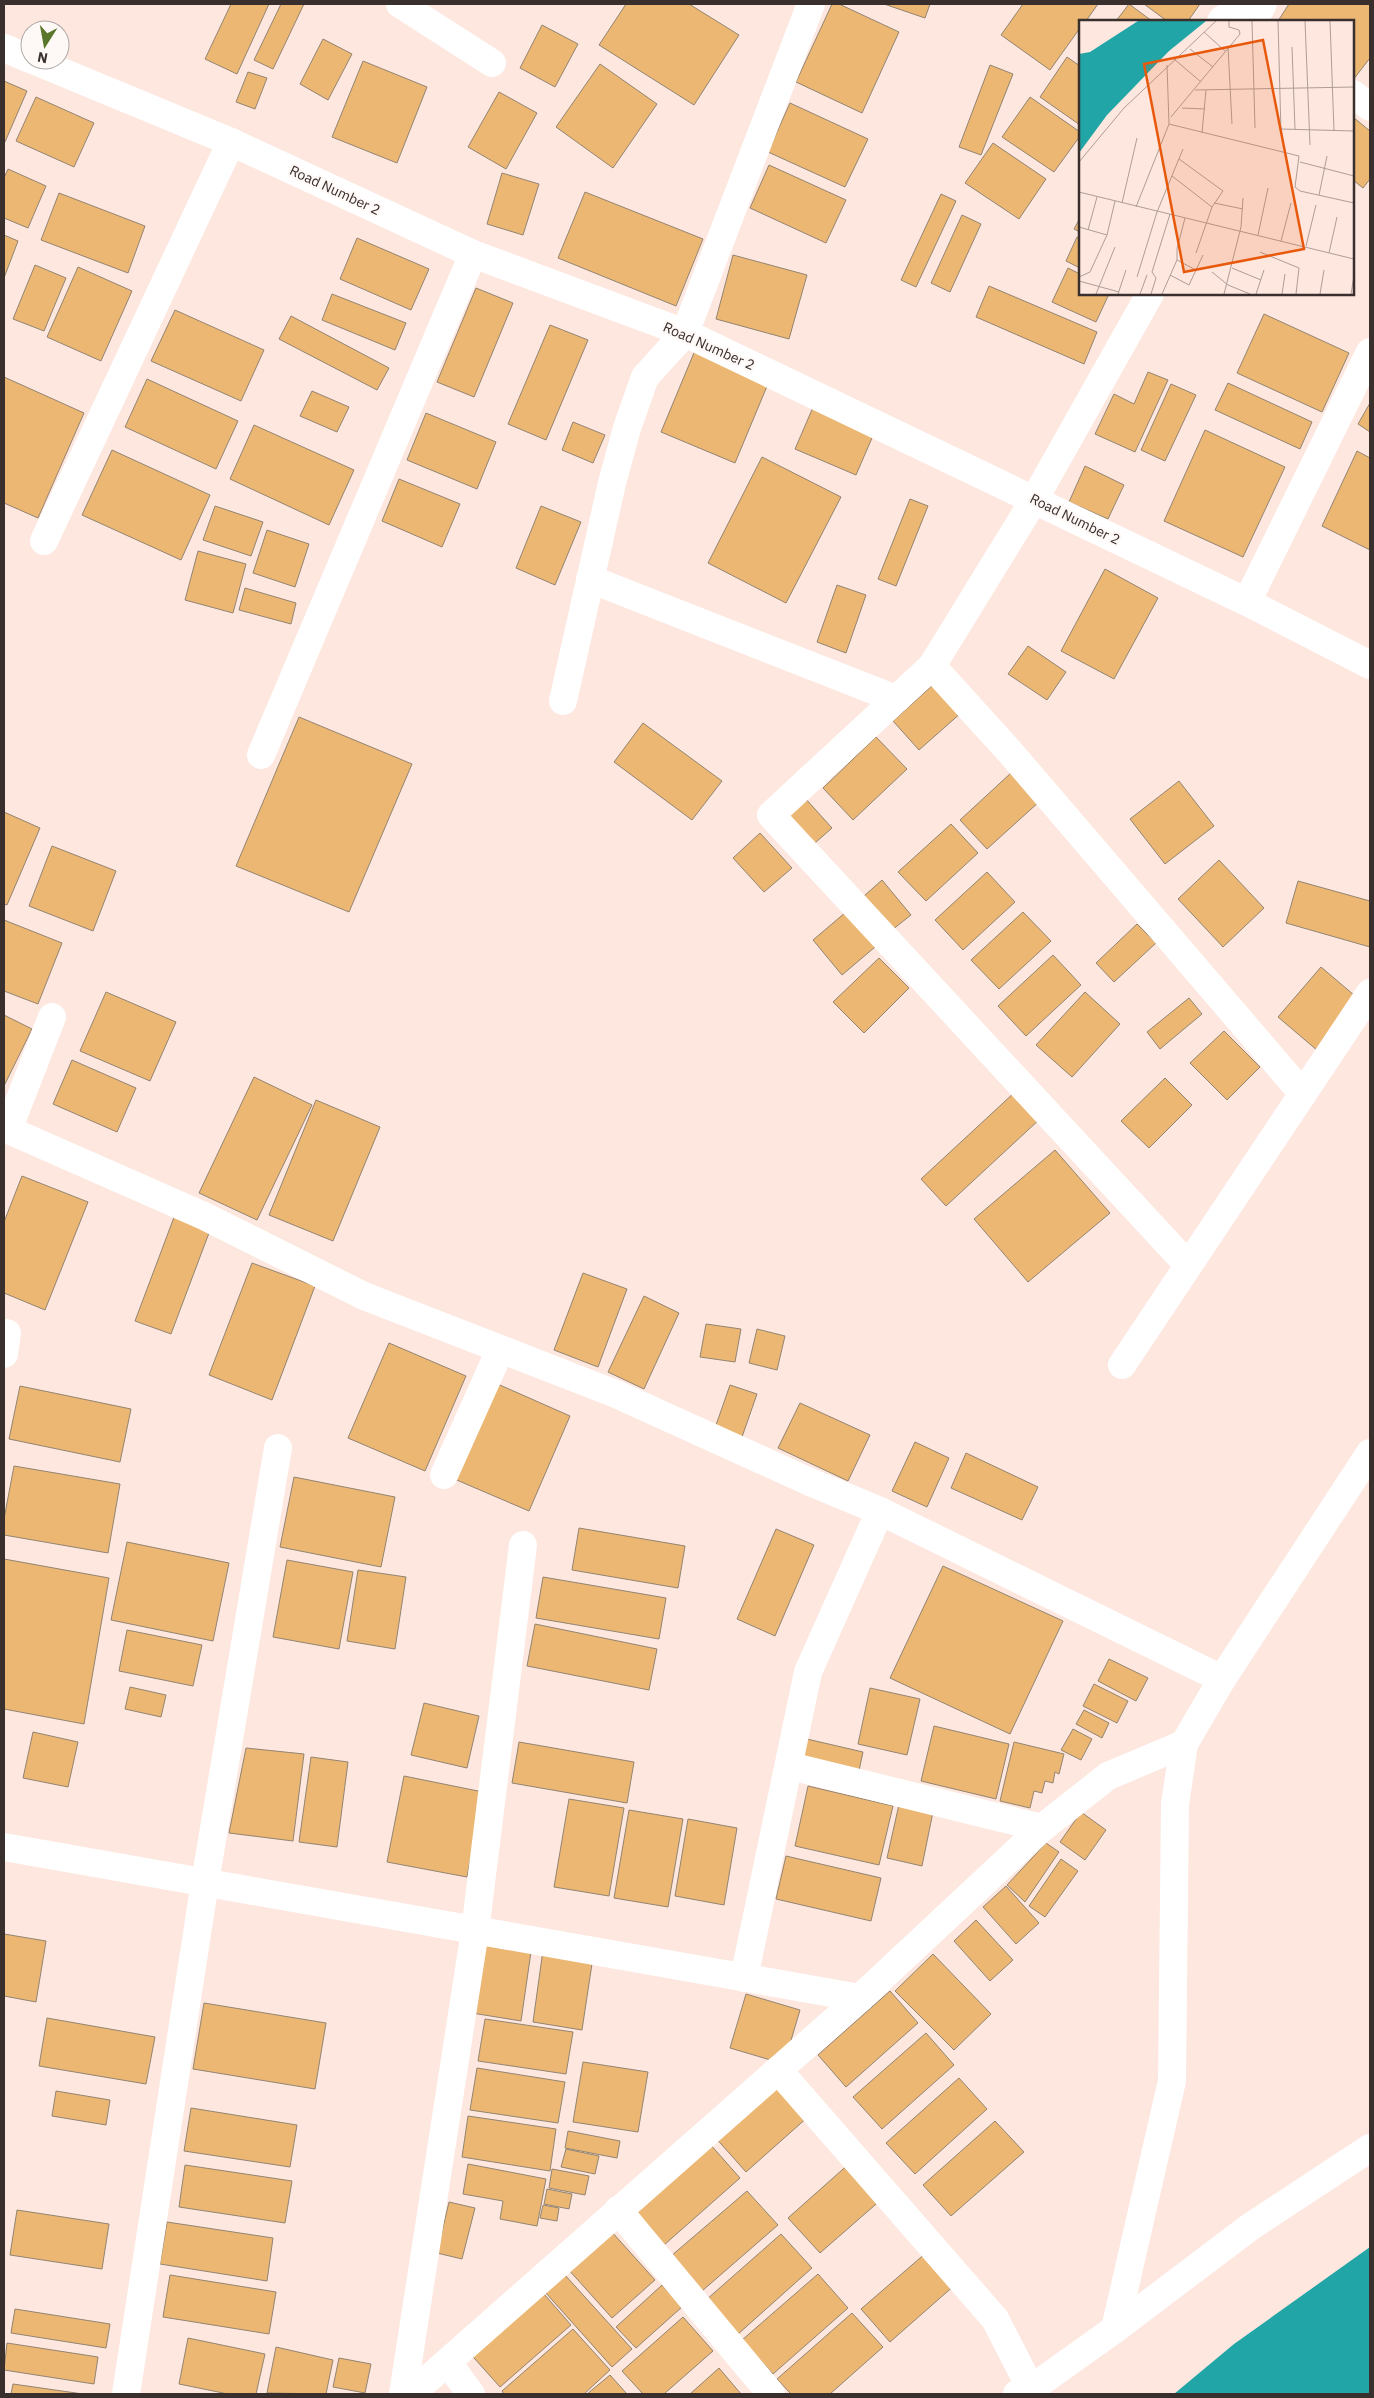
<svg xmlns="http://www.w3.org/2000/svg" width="1374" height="2398" font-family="'IBM Plex Sans',sans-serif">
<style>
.water{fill:#21a5a7}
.building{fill:#ebb772;stroke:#938472}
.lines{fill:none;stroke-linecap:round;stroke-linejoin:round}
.minor{stroke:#fff;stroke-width:28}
.labels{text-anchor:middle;stroke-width:4.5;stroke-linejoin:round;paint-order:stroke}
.street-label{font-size:14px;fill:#392f2c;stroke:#fef8f6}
.inset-road{fill:none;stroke:#af9d97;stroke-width:1}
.view{fill:#e8590c;fill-opacity:0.15;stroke:#e8590c;stroke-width:2.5}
.inset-edge{fill:none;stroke:#392f2c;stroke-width:2.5}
</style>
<rect width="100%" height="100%" fill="#fde7df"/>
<!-- water -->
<polygon class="water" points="1370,2247 1370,2394 1174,2394 1234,2344"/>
<!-- building -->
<g class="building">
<polygon points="231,4 269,4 237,74 205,59"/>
<polygon points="281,4 304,4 273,69 254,60"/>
<polygon points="626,4 689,4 739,35 694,105 599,45"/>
<polygon points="832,4 839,4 899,32 862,113 796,82"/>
<polygon points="884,4 930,4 925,18"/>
<polygon points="1023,4 1098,4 1086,21 1080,21 1080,28 1050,70 1001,35"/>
<polygon points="1129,4 1152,21 1116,21"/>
<polygon points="1144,4 1200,4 1188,21 1167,21"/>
<polygon points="1289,4 1370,4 1370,58 1353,80 1353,21 1278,21"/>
<polygon points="542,25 578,44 555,87 520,68"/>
<polygon points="323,39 352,54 328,100 300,84"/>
<polygon points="1067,57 1080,66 1080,125 1040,97"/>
<polygon points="363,61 427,87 397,163 332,137"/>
<polygon points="600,64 657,104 613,168 556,127"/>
<polygon points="990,65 1013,74 981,155 959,147"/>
<polygon points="248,72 267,78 255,109 236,102"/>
<polygon points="4,81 27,91 5,142 4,142"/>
<polygon points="499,92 537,113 506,169 468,147"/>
<polygon points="36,97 94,123 74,167 16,141"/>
<polygon points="1030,97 1080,132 1080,136 1054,172 1002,137"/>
<polygon points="790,103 868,139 845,187 768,152"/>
<polygon points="1353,117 1370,131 1370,179 1363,188 1353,180"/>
<polygon points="993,143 1046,179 1019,219 965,183"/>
<polygon points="769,165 846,200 826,243 750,208"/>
<polygon points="8,169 46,186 28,228 4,218 4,178"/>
<polygon points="502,173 539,184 523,235 487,224"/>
<polygon points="585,192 703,239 676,306 558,258"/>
<polygon points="59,193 145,226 128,273 41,240"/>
<polygon points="941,194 956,201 916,287 901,280"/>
<polygon points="962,215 981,224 950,292 931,283"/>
<polygon points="1080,218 1080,232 1074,229"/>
<polygon points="4,235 18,241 4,278"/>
<polygon points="1077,237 1080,238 1080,268 1066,261"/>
<polygon points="357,238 429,269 411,310 340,279"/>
<polygon points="733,255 807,275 789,339 716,319"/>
<polygon points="35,265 66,278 44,331 13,319"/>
<polygon points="78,267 132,291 101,361 47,337"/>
<polygon points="1068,268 1080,274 1080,294 1109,294 1096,322 1052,302"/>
<polygon points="989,286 1097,332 1084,364 976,317"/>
<polygon points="476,288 513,303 474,397 437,382"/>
<polygon points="332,294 406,323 395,350 322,320"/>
<polygon points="175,310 264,350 241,401 151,361"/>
<polygon points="1264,314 1349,353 1322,412 1237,373"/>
<polygon points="291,316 389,368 377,390 279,339"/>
<polygon points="550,325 588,340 546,440 508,424"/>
<polygon points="696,348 770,379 735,463 661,432"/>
<polygon points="1148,372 1168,380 1135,452 1095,434 1114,394 1134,404"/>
<polygon points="4,377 84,413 38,518 4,503"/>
<polygon points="147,379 238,421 216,469 125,427"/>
<polygon points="1228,383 1312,422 1300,449 1215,410"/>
<polygon points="1171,384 1196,395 1165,461 1141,450"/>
<polygon points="312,391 349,407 337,432 300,416"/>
<polygon points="1370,403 1370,432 1358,424"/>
<polygon points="814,405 875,431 856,475 795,449"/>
<polygon points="426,413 496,442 477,489 407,460"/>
<polygon points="573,422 605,435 593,463 562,450"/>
<polygon points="254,425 354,470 329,525 230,479"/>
<polygon points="1205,430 1285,467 1243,557 1164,521"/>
<polygon points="112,450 210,495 181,560 82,515"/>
<polygon points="1357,451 1370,458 1370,550 1322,526"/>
<polygon points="762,457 841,497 786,603 708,563"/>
<polygon points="1085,466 1124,485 1108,519 1069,502"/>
<polygon points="399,479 460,504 442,547 382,521"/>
<polygon points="910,499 928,506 896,586 878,579"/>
<polygon points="215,506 263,522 251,556 203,540"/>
<polygon points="541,506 581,522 555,585 516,568"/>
<polygon points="267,530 309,544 295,587 253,573"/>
<polygon points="198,551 246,564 233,613 185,600"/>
<polygon points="1105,569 1158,598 1114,679 1061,651"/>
<polygon points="837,585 866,595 846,653 817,642"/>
<polygon points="245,588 296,603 291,624 239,610"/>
<polygon points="1028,646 1066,672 1047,700 1008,674"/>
<polygon points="935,683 962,712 919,750 893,721"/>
<polygon points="299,717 412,764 349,912 236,866"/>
<polygon points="643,723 722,781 692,820 614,762"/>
<polygon points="876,737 907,769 853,820 823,788"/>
<polygon points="1012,772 1040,801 987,849 960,820"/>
<polygon points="1179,781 1214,826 1165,864 1130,819"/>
<polygon points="805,798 832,828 807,850 780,821"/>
<polygon points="4,812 40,828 7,905 4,904"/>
<polygon points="951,824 978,853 926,901 898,872"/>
<polygon points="760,833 792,868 764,892 733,858"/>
<polygon points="52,846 116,871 93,931 29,906"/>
<polygon points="1219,860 1264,908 1223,947 1178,899"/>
<polygon points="987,872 1015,902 963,950 935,920"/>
<polygon points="882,880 911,915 892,930 864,896"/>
<polygon points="1298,881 1370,901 1370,947 1286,923"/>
<polygon points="846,912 875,947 842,975 813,940"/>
<polygon points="1023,912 1051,941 999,989 971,960"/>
<polygon points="4,920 62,943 38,1004 4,991"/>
<polygon points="1137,924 1156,943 1114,982 1096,963"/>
<polygon points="1053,955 1081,985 1026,1036 998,1006"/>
<polygon points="879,958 909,988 864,1033 833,1002"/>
<polygon points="1321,967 1361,1001 1318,1051 1278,1017"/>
<polygon points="106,992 176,1022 150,1081 80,1051"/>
<polygon points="1085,992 1120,1024 1072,1077 1036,1045"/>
<polygon points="1189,998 1202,1014 1160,1049 1147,1032"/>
<polygon points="4,1015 32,1029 4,1086"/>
<polygon points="1224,1031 1260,1067 1227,1100 1190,1063"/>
<polygon points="72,1060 136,1088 117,1132 53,1104"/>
<polygon points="254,1077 312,1105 257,1220 199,1193"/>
<polygon points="1165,1078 1192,1105 1149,1148 1121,1121"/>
<polygon points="1016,1091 1041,1118 946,1206 921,1179"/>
<polygon points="316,1100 380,1127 333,1241 269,1215"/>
<polygon points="1055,1150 1110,1213 1028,1282 974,1219"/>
<polygon points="22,1176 88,1202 45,1310 4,1293 4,1222"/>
<polygon points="176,1212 212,1225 171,1334 135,1321"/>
<polygon points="252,1263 315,1286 272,1400 209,1375"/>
<polygon points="583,1273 627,1289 598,1367 554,1350"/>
<polygon points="644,1296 679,1313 644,1389 608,1372"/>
<polygon points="706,1324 741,1329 735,1362 700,1357"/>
<polygon points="757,1329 785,1336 777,1370 749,1363"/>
<polygon points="389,1343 466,1376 425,1471 348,1438"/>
<polygon points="493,1382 570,1416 529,1511 452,1478"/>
<polygon points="730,1385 757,1394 742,1437 715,1428"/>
<polygon points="20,1386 131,1409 120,1462 9,1439"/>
<polygon points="800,1403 870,1435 848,1481 778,1448"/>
<polygon points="915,1442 949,1458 927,1507 892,1491"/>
<polygon points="966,1453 1038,1487 1022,1520 951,1488"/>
<polygon points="14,1466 120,1484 108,1553 4,1535 4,1519"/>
<polygon points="294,1477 395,1497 381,1567 280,1547"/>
<polygon points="579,1528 685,1546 678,1588 572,1570"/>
<polygon points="776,1529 814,1545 775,1636 737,1619"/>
<polygon points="127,1542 229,1563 213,1641 111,1620"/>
<polygon points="4,1559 109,1578 84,1724 4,1709"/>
<polygon points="287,1560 353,1572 339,1649 273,1637"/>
<polygon points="943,1566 1063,1621 1010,1734 890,1678"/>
<polygon points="358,1570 406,1577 395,1649 347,1641"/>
<polygon points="543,1577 666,1598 659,1639 536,1618"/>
<polygon points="535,1624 657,1649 649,1690 527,1666"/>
<polygon points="127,1630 202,1645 193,1686 119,1671"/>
<polygon points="1109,1659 1148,1678 1136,1701 1098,1681"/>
<polygon points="1094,1684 1128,1701 1117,1723 1083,1706"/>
<polygon points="130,1687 166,1695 161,1717 125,1709"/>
<polygon points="870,1688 920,1699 907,1755 858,1744"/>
<polygon points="424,1703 479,1716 467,1768 411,1755"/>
<polygon points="1084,1710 1109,1723 1102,1738 1076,1724"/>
<polygon points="934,1726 1009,1744 996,1799 921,1781"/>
<polygon points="1073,1729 1092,1739 1081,1760 1061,1750"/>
<polygon points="33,1732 78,1742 68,1787 23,1778"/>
<polygon points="807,1739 863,1752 857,1780 801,1767"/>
<polygon points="519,1742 634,1762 627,1803 512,1783"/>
<polygon points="1014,1742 1064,1754 1059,1774 1055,1772 1053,1783 1045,1781 1042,1793 1034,1791 1030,1808 1000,1801"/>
<polygon points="246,1748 304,1754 293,1841 229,1833"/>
<polygon points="311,1757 348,1762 337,1847 299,1842"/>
<polygon points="404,1776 483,1792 467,1877 387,1862"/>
<polygon points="808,1786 893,1806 879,1865 795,1846"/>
<polygon points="569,1799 624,1808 609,1896 554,1887"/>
<polygon points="900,1800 934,1807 922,1866 887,1858"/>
<polygon points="629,1810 683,1819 668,1907 614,1898"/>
<polygon points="1081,1812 1106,1830 1085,1860 1060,1842"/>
<polygon points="688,1819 737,1828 724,1905 675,1896"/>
<polygon points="1046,1843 1059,1852 1025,1902 1007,1885"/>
<polygon points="786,1856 881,1878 871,1921 776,1899"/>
<polygon points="1061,1859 1078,1871 1045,1917 1029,1906"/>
<polygon points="1006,1886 1039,1923 1016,1944 983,1907"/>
<polygon points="976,1920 1013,1960 990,1981 954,1941"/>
<polygon points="4,1934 46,1941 36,2002 4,1996"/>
<polygon points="483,1938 532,1945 521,2021 472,2013"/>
<polygon points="543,1950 593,1957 582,2030 533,2022"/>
<polygon points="933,1954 991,2014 954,2050 895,1991"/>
<polygon points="890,1991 918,2023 846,2087 818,2055"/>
<polygon points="746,1994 800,2010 784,2064 730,2048"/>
<polygon points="204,2003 326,2023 315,2089 193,2069"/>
<polygon points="47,2018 155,2037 146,2084 39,2066"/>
<polygon points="485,2019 573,2032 566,2074 478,2061"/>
<polygon points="926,2033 954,2065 882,2129 853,2097"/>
<polygon points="583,2062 648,2072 638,2132 573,2122"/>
<polygon points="477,2068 565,2082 558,2123 470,2110"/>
<polygon points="959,2078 987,2109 915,2174 886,2143"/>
<polygon points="777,2080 809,2116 746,2172 714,2136"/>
<polygon points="56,2091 110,2100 106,2125 52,2116"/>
<polygon points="191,2108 297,2125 290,2167 184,2151"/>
<polygon points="468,2116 556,2129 550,2171 462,2157"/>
<polygon points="995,2121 1024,2152 951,2216 923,2185"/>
<polygon points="568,2131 620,2141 617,2158 565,2148"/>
<polygon points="709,2143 740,2178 664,2245 634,2210"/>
<polygon points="566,2149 599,2156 595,2174 561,2167"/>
<polygon points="851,2162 883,2198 820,2253 788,2218"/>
<polygon points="468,2164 546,2179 537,2226 500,2219 503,2201 463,2194"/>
<polygon points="185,2165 292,2181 285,2223 179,2207"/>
<polygon points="552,2169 589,2176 585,2195 549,2188"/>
<polygon points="547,2189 572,2194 569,2209 544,2204"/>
<polygon points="747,2191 778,2225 702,2291 671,2256"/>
<polygon points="449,2202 475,2208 462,2259 437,2253"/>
<polygon points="543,2205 559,2208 557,2221 540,2218"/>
<polygon points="17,2210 109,2224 102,2269 10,2255"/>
<polygon points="167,2222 273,2238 267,2281 160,2264"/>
<polygon points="611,2231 655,2280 612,2318 568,2269"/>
<polygon points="781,2234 812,2268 737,2335 706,2300"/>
<polygon points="927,2252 956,2284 890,2342 861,2309"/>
<polygon points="818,2274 848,2308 773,2374 742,2340"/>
<polygon points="170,2275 276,2292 269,2334 163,2317"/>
<polygon points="565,2275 632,2349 612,2367 545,2292"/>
<polygon points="662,2285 682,2307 636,2348 616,2327"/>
<polygon points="537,2286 571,2325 500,2387 466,2349"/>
<polygon points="15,2309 110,2324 106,2348 11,2333"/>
<polygon points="852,2313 883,2347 830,2394 791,2394 777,2379"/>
<polygon points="683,2317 713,2351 664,2394 643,2394 622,2371"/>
<polygon points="573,2329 610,2370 584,2394 504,2394 502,2391"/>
<polygon points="188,2338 265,2354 256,2394 228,2394 179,2384"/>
<polygon points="7,2343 98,2357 94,2384 4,2370"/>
<polygon points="276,2347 333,2360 326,2394 267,2393"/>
<polygon points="339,2358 371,2364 365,2393 333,2387"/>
<polygon points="719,2368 741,2394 690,2394"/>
<polygon points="610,2375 627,2394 587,2394"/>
<polygon points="13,2384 83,2394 11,2394"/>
</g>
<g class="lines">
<!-- minor -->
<g class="minor">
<polyline points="400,4 492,63"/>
<path d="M1221 21C1229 11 1243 17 1254 20L1263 4"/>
<polyline points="4,48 30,59"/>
<polyline points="33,60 231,142 473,254 685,333 1247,602 1370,665"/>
<polyline points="1353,94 1370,107"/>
<polyline points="1150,294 1034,500 932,666 771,815 1188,1265"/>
<polyline points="44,541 231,142"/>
<polyline points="590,579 896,699"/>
<polyline points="1247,602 1370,352"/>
<polyline points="932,666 1010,752 1303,1094"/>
<polyline points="563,701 612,483 627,428 645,377 685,333 811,4"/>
<polyline points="261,755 473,254"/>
<polyline points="4,1128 204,1216 364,1296 616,1394 810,1482 880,1511 1222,1679 1184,1744 1175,1804 1172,2081 1115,2329"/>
<polyline points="8,1130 52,1017"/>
<polyline points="4,1354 7,1333"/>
<polyline points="1122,1365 1370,993"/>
<polyline points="444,1475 500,1350"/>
<polyline points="1222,1679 1370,1453"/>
<polyline points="790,1766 1042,1828"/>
<polyline points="4,1847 860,1998"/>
<polyline points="744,1978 808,1672 880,1511"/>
<polyline points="778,2070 995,2319 1031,2389"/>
<polyline points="618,2210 771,2394"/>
<polyline points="448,2363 471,2394"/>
<polyline points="126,2394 205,1882 278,1448"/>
<polyline points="403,2394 475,1931 523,1545"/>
<polyline points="411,2394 860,1998 1042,1828 1108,1776 1184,1744"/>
<polyline points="1017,2394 1031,2389 1115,2329 1250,2227 1370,2148"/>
</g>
</g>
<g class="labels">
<!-- street labels -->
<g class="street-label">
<text transform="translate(335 190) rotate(25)" y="5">Road Number 2</text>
<text transform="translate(709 346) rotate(24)" y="5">Road Number 2</text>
<text transform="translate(1075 519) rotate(26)" y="5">Road Number 2</text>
</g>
</g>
<!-- overview -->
<g transform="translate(1079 20)">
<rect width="275" height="275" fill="#fde7df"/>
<path d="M59 1H127L90 31 28 95 0 133V34L11 32Z" fill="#21a5a7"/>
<path class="inset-road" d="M173 1 176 108M199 1 202 113M226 1 231 125M251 1 255 111M125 12 146 31M149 27 153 104M213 27 216 109M111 29 134 47M95 39 122 62M88 45 90 104 220 136 216 167 221 171 275 183M116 70 275 67M103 88 126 89M92 97 161 14 160 10 150 7V1M202 109 275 111M123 113 127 70M100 139 144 171 133 187 117 233M0 142 45 88 137 1M221 142 275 156M93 156 133 187M0 172 275 239M240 175 248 136M43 183 58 118M135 183 164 189M57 187 90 104M0 207 28 215M9 210 18 177M179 215 189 168M202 221 212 183M227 226 237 185M181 232 220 248 217 274M250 233 258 197M98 240 115 249M153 248 182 260M133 252 149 265 171 274M91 255 110 265 124 235M0 257 11 252 28 215 36 181M58 257 78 192 104 129M0 261 40 272M17 274 36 227M39 274 47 250M61 274 68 255M72 274 77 258 73 252 91 194M83 274 98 240V229L106 198M145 274 162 207 164 178M177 274 185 250M203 274 206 254M241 274 245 250M272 274 275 256"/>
<path class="view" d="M184 20 225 229 105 252 65 44Z"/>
<rect width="275" height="275" class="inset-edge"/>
</g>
<!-- border -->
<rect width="1374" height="2398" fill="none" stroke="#392f2c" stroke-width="10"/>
<!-- north arrow -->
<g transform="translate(45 45) rotate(191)"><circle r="24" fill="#fef8f6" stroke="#afa8a5"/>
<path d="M0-4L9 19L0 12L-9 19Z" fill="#5a762a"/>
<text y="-8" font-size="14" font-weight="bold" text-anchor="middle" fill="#392f2c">N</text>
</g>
</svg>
